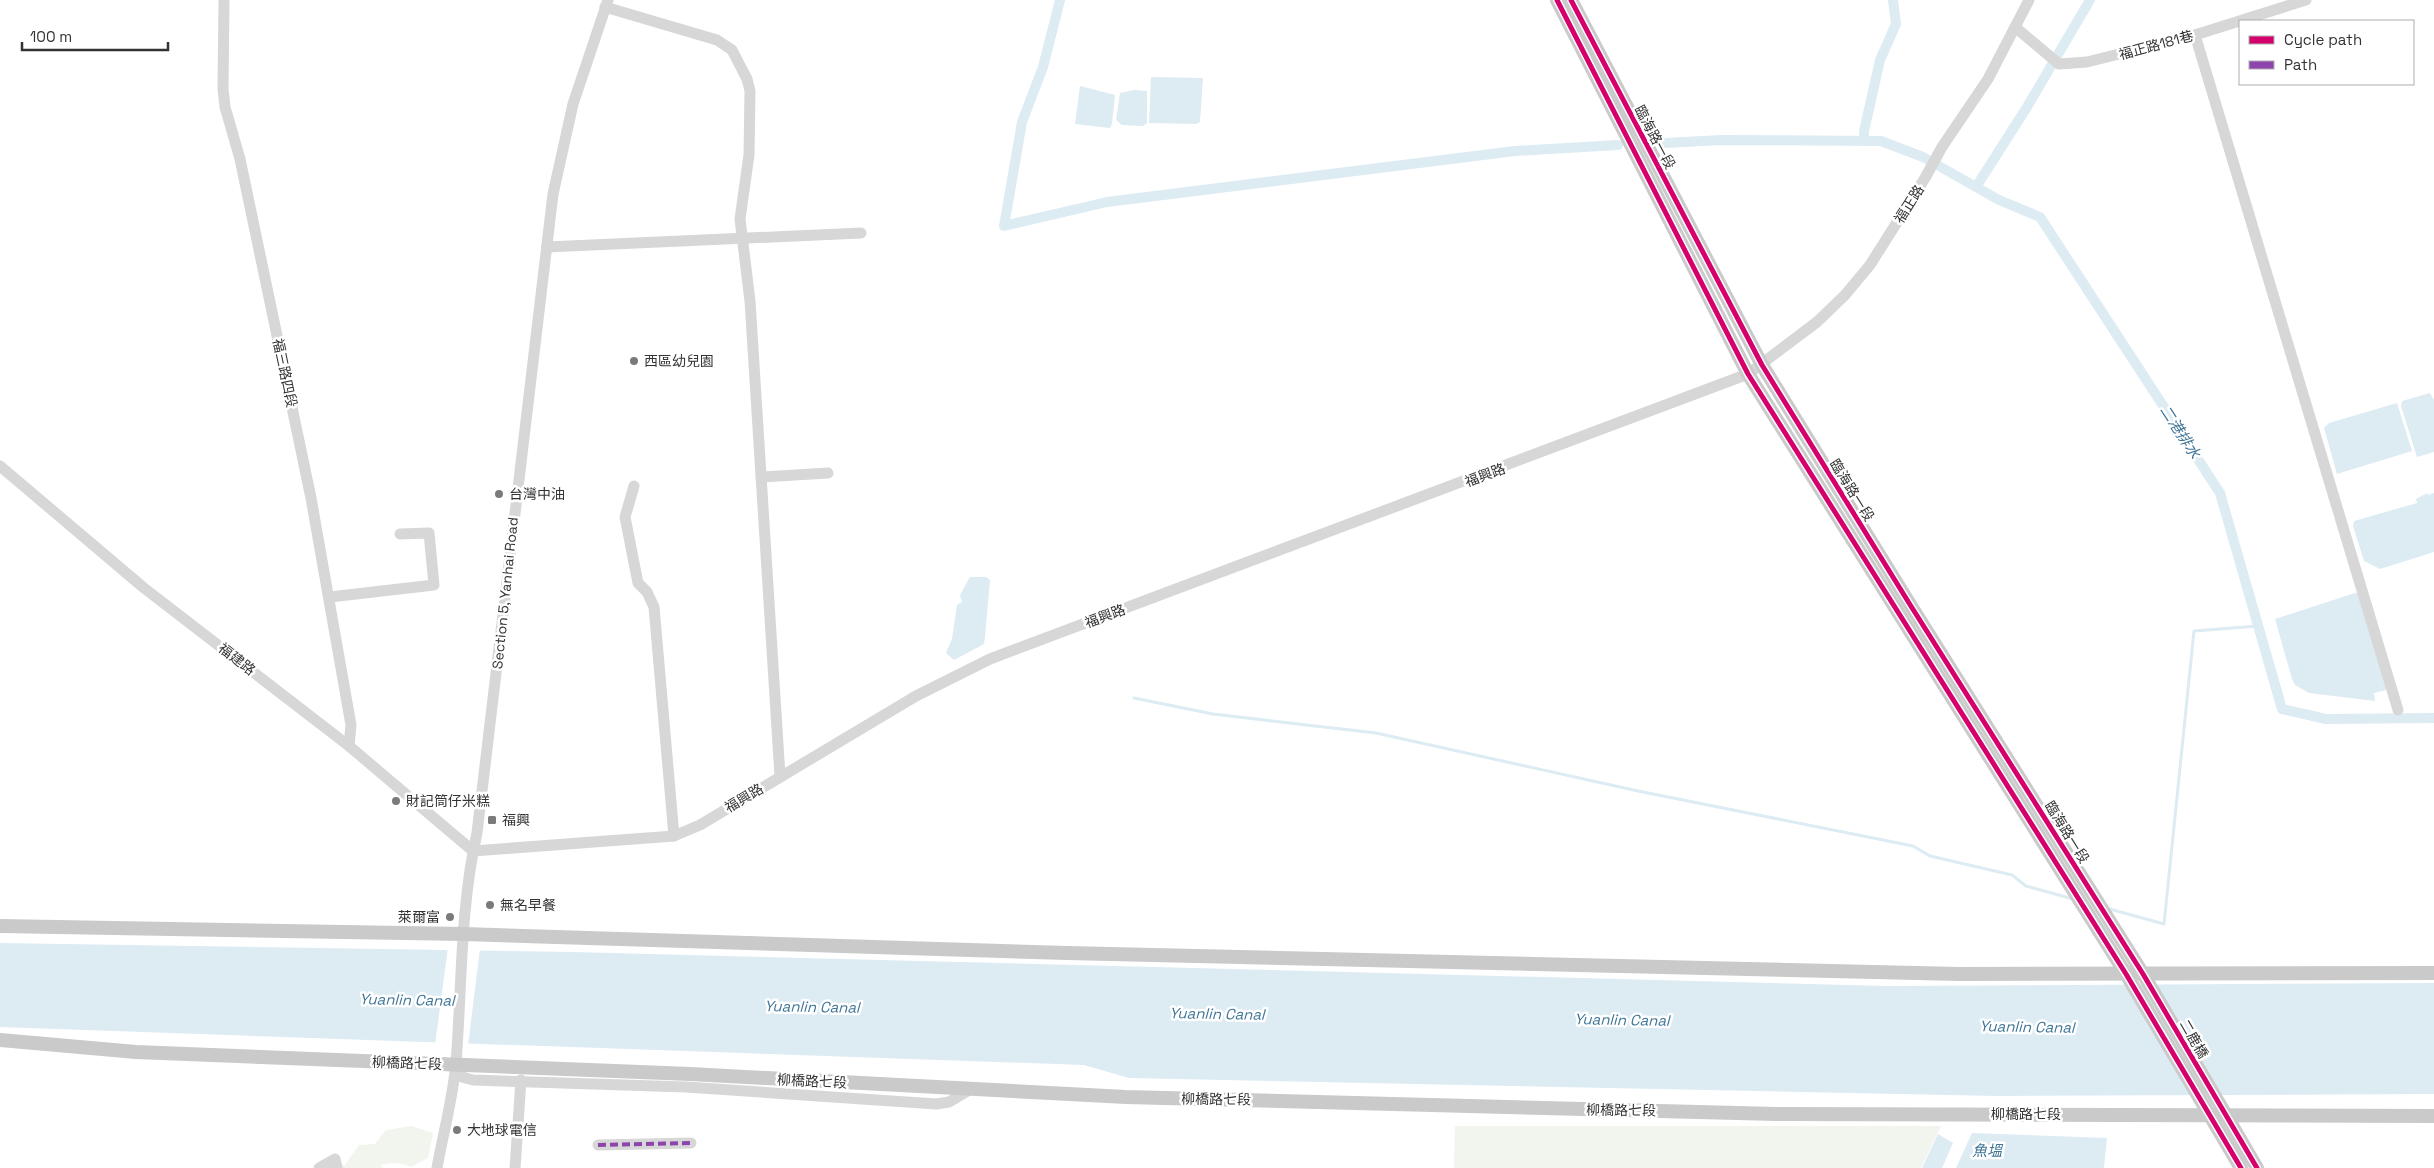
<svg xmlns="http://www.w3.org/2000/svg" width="2434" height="1168" font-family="'Space Grotesk','Noto Sans TC',sans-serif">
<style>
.green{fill:#f1f5ed}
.water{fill:#ddebf3}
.pier{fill:#fff}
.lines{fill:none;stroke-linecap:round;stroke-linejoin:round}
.stream{stroke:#ddebf3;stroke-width:3}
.canal{stroke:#ddebf3;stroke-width:10}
.minor{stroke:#d7d7d7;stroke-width:11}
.major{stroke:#cacaca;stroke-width:14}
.quiet{stroke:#8e44ad;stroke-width:4;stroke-dasharray:8 4;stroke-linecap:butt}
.cycleway-casing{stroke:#fff;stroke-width:8}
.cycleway{stroke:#d6006c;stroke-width:5}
.poi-dot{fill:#7a7a7a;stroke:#fff;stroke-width:2}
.labels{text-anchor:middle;stroke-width:5;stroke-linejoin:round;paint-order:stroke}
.street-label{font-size:14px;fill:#333;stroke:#fff}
.poi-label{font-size:14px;fill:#333;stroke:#fff;text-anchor:start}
.water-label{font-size:15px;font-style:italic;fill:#3f7597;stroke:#fff}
</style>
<rect width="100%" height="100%" fill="#fff"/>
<!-- green -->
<g class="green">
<path d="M411 1126 433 1133 428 1158 411 1167C400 1162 392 1162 381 1165L382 1168H318L319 1164 345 1165 359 1145 375 1144 386 1130Z"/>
<polygon points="1455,1126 1941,1126 1921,1168 1454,1168"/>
</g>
<!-- water -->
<g class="water">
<polygon points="1151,77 1203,78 1200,122 1196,124 1149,123"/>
<polygon points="1080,86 1115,95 1112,124 1110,128 1075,124"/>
<polygon points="1134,90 1147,91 1147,123 1143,126 1122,125 1116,120 1120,93"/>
<polygon points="2430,393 2434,400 2434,452 2417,457 2401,406 2402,401"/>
<polygon points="2397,403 2412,451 2337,474 2324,428 2329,423"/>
<polygon points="2427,493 2428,495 2434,493 2434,552 2380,569 2364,561 2353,526 2354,521 2417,503 2416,499"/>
<polygon points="970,577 986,577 990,580 985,637 984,644 954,660 946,653 952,639 957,605 962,602 960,595"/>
<polygon points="2358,592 2387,690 2374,693 2375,701 2309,693 2295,685 2292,679 2275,619"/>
<polygon points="0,943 573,952 1887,986 2434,983 2434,1094 1997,1096 1129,1078 1084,1065 0,1027"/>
<polygon points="1972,1133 2107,1138 2104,1168 1956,1168"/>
<polygon points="1938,1134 1953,1143 1942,1168 1922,1168"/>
</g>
<!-- pier -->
<polygon class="pier" points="448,947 480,949 468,1046 435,1045"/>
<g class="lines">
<!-- stream -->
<g class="stream">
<polyline points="1134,698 1213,714 1376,733 1638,791 1913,846 1930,856 2012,875 2026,886 2073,899"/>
<polyline points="2106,908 2164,924 2194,631 2258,626"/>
</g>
<!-- canal -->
<g class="canal">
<polyline points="1060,0 1043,67 1022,122 1004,226 1107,202 1515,151 1618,145"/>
<polyline points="1864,141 1864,131 1880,60 1896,24 1893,0"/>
<polyline points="1665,143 1722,140 1881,141 1923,157 1999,200 2040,217 2220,493 2282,709 2326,719 2434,718"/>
<polyline points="1976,187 2027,107 2090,0"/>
</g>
<!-- minor -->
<g class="minor">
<polyline points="224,0 223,89 225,107 240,159 311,498 351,725 349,746"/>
<polyline points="605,7 717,40 732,50 747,79 750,91 749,155 740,219 750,301 780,776"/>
<polyline points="2015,27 2059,64 2087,62 2195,35 2306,0"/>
<polyline points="2195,35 2398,710"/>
<polyline points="547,247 861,233"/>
<polyline points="0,466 144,588 349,746 473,851 674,836 700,825 916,696 990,659 1748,374 1817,322 1845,295 1870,265 1925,178 1942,147 1988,79 2029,0"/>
<polyline points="761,477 828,473"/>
<polyline points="634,486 625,517 638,583 647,592 654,607 674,836"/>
<polyline points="330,597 434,585 429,533 400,534"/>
<polyline points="456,1064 462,1077 473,1080 686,1087 936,1104 949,1102 969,1090"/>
<polyline points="598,1145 691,1143"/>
<polyline points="319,1168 335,1159 337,1168"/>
<path d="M437 1168C443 1134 453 1098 456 1063 462 987 460 907 477 833L553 194 573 104 608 0"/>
<polyline points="515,1168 521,1080"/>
</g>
<!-- major -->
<g class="major">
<polyline points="1557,0 1748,374 2126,974 2241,1168"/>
<polyline points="1571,0 1762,365 1909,603 2143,974 2257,1168"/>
<polyline points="0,926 464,934 1067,953 1959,974 2434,973"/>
<polyline points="0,1040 136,1052 690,1074 1126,1097 1776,1114 2434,1116"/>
</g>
<!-- quiet -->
<polyline class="quiet" points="598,1145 691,1143"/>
<!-- cycleway casing -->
<g class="cycleway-casing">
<g id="cycleway">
<polyline points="1557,0 1748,374 2126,974 2241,1168"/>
<polyline points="1571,0 1762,365 1909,603 2143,974 2257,1168"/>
</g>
</g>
<!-- cycleway -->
<use href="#cycleway" class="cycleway"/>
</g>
<!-- markers -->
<g class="poi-dot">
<circle cx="634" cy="361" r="5"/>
<circle cx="499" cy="494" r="5"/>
<circle cx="396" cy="801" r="5"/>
<rect x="487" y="815" width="10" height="10" rx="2.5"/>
<circle cx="490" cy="905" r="5"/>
<circle cx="450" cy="917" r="5"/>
<circle cx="457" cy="1130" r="5"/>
</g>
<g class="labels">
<!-- street labels -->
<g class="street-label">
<text transform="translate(2156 45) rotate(-15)" y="5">福正路181巷</text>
<text transform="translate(1655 137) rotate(62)" y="5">臨海路一段</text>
<text transform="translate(1909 204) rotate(-58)" y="5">福正路</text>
<text transform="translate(285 373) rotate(78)" y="5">福三路四段</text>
<text transform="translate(1485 475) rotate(-20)" y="5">福興路</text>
<text transform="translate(1852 490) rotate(58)" y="5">臨海路一段</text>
<text transform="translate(505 593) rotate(-84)" y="5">Section 5, Yanhai Road</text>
<text transform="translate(1105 616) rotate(-20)" y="5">福興路</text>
<text transform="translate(237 659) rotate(38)" y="5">福建路</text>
<text transform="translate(744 798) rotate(-31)" y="5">福興路</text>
<text transform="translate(2067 832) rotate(58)" y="5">臨海路一段</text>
<text transform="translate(2194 1039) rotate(60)" y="5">二鹿橋</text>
<text transform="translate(407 1063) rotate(2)" y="5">柳橋路七段</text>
<text transform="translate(812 1081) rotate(3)" y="5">柳橋路七段</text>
<text transform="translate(1216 1099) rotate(1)" y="5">柳橋路七段</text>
<text transform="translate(1621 1110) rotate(1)" y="5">柳橋路七段</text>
<text x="2026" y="1119">柳橋路七段</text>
</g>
<!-- poi labels -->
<g class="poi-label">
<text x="644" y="366">西區幼兒園</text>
<text x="509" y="499">台灣中油</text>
<text x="406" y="806">財記筒仔米糕</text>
<text x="502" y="825">福興</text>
<text x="500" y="910">無名早餐</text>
<text x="440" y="922" text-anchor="end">萊爾富</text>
<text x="467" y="1135">大地球電信</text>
</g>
<!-- water labels -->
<g class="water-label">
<text transform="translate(2180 432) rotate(57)" y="5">二港排水</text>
<text transform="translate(407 1000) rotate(1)" y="5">Yuanlin Canal</text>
<text transform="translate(812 1007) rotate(1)" y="5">Yuanlin Canal</text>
<text transform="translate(1217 1014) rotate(1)" y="5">Yuanlin Canal</text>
<text transform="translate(1622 1020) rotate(1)" y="5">Yuanlin Canal</text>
<text transform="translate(2027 1027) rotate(1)" y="5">Yuanlin Canal</text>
<text x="1987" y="1156">魚塭</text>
</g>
</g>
<!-- legend -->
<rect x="2239" y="20" width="175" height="65" fill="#ffffff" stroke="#adadad"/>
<rect x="2249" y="36" width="25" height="8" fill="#d6006c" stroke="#adadad"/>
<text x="2284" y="45" font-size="15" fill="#333333">Cycle path</text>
<rect x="2249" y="61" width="25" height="8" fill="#8e44ad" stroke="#adadad"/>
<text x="2284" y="70" font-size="15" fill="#333333">Path</text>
<!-- scale -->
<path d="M22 42v8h146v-8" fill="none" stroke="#333333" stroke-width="2.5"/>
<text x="30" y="42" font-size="15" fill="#333333" stroke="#ffffff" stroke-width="4" paint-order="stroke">100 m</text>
</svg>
